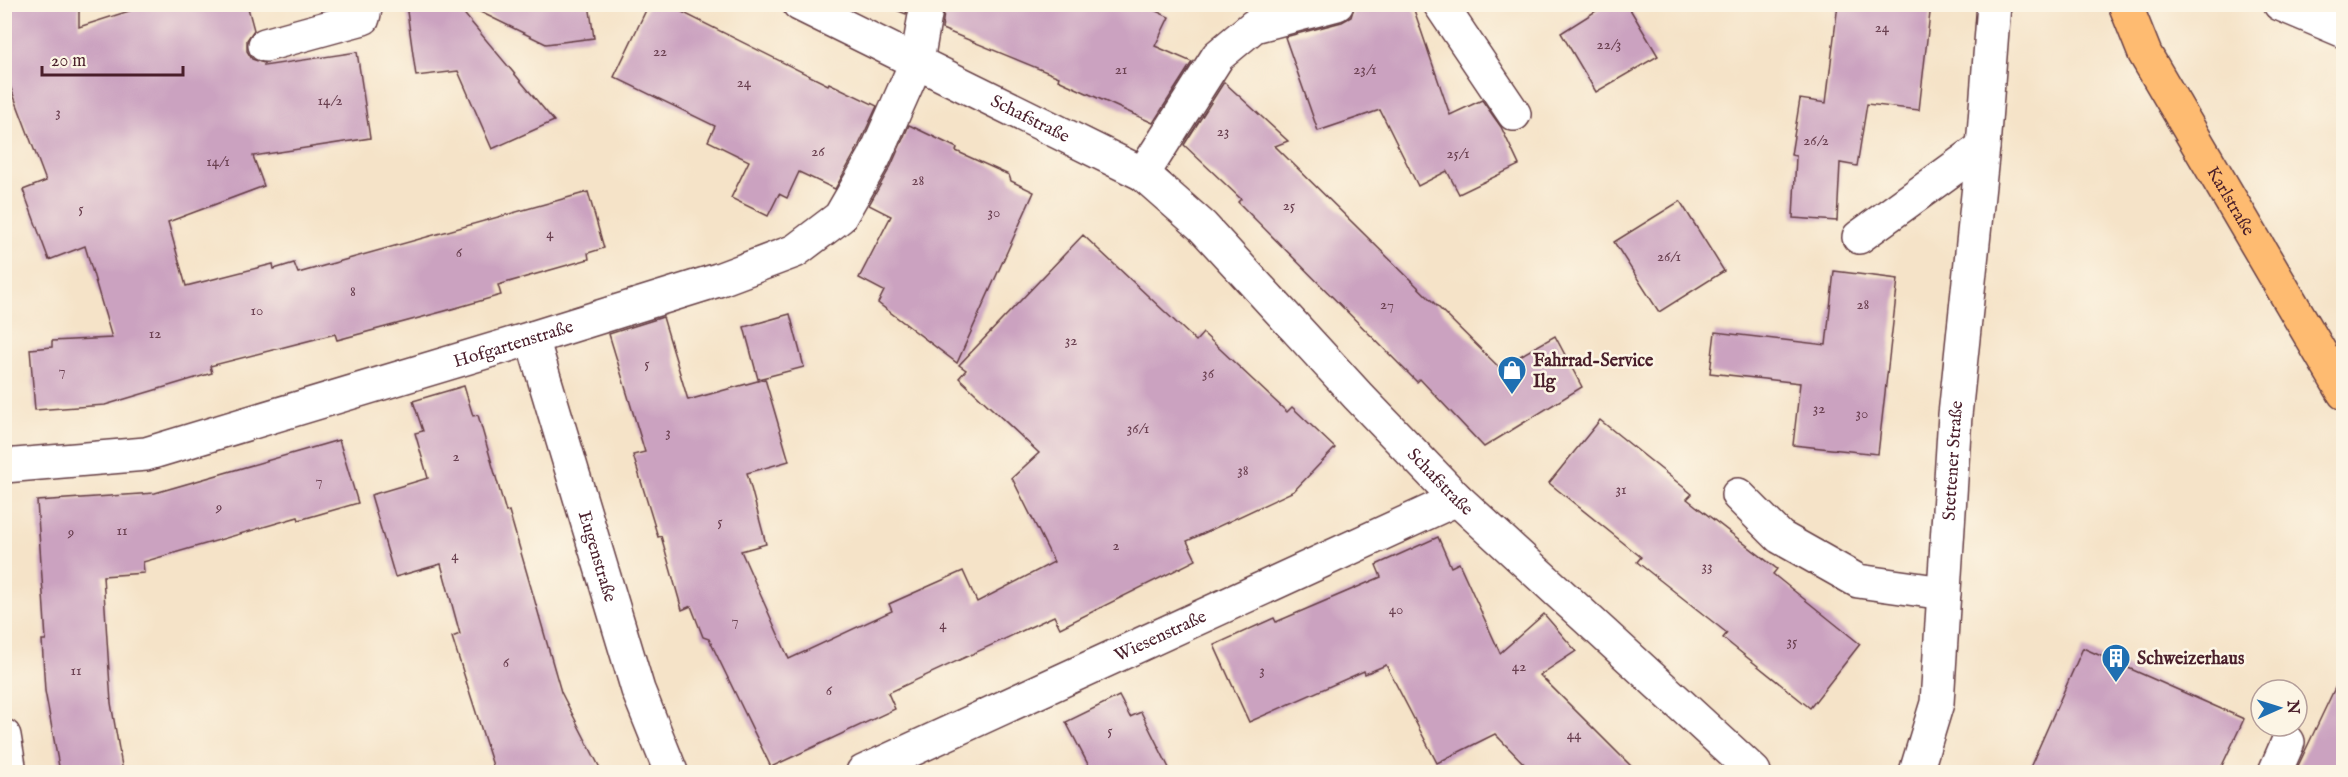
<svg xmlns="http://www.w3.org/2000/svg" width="2348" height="777" font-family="'IM FELL English',serif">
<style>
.building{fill:#cba2c0}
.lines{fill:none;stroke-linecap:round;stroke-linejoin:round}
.minor-casing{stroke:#643c43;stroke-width:36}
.major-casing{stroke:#643c43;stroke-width:36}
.minor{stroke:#fff;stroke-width:33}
.major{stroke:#febb71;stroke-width:33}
.labels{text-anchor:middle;stroke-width:5;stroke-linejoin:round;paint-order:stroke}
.number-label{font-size:15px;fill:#6a4050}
.street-label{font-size:18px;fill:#4a1f2b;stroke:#fcf5e5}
.poi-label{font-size:18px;font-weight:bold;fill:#4a1f2b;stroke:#fcf5e5;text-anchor:start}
</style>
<rect width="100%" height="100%" fill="#fcf5e5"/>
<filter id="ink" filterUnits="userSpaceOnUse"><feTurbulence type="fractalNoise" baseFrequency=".0167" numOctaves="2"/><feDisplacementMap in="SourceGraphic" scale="12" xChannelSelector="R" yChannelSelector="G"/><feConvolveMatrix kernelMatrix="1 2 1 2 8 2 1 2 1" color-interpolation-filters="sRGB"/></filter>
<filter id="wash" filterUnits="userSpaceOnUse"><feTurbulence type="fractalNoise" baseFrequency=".008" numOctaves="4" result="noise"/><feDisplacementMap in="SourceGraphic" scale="24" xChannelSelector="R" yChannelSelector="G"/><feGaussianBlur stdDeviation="1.35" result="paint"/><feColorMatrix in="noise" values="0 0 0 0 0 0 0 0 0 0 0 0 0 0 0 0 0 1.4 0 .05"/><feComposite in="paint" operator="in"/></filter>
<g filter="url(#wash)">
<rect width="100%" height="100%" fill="#f5e3c8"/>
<g id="blocks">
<!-- building -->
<g class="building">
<polygon points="4,4 79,4 79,27 151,4 247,4 254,30 247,40 247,51 252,59 264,63 264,66 357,52 370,138 253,156 264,186 168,222 186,286 273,264 274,269 294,263 298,273 588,192 604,248 588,253 589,259 498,285 501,295 445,311 337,340 335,334 210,366 212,373 105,405 35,410 30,349 52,347 52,341 112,338 85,246 49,260 23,190 46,181 4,70"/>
<polygon points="406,4 456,4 554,121 492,149 458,71 416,76"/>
<polygon points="464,4 589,4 594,38 546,44"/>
<polygon points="649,4 666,4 828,85 829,83 877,106 857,149 835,189 799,172 787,198 779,194 768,216 731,198 749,161 708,141 715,126 614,77"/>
<polygon points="886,4 908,4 906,14 886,6"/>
<polygon points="945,4 1141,4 1169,17 1155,46 1192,62 1153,123 1058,80 1059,77 942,29"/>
<polygon points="1355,4 1412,4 1450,115 1482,100 1501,127 1519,165 1459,194 1447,171 1418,186 1380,110 1318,131 1285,37 1342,22 1351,17"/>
<polygon points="1607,4 1627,4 1658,56 1596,92 1561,33"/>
<polygon points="1838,4 1931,4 1919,110 1867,104 1857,166 1840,163 1837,221 1793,218 1796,156 1791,155 1800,99 1826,103"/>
<polygon points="1224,82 1288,141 1275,146 1516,384 1506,364 1555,336 1582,387 1484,447 1420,379 1417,382 1238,202 1241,199 1184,145"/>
<polygon points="909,125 957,148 956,151 1009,175 1011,181 1034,192 957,363 878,303 884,291 859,278 891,216 869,205 891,166"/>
<polygon points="1680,201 1724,271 1659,312 1614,242"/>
<polygon points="1083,235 1196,341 1203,333 1287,412 1292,407 1335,448 1294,491 1187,541 1196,560 1060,628 1054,616 888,693 895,709 771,767 709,639 703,637 691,606 682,610 661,536 658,537 633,455 645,452 609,334 663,317 688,400 765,379 789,461 747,473 766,544 741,551 789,659 892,611 889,604 963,571 977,602 1054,562 1012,478 1039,453 959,378 966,370 959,365"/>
<polygon points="1834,271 1898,279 1878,454 1793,445 1800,383 1710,373 1715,332 1826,345"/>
<polygon points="790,314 804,367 758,379 744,327"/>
<polygon points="464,386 473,416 478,415 506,512 509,511 561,692 602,772 495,772 452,637 460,634 441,564 395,577 371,495 428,478 415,433 423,431 413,401"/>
<polygon points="1600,420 1692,494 1687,499 1777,569 1773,574 1860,644 1810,708 1723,638 1727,633 1637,562 1641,557 1549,483"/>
<polygon points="339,440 358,503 299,520 298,517 143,562 144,573 103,576 111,703 123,772 60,772 45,691 42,640 46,640 37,501 155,493"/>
<polygon points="1438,537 1451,567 1459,563 1500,653 1544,614 1576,651 1540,675 1637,772 1532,772 1495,734 1437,763 1386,665 1365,674 1364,671 1249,722 1214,645 1274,618 1276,622 1381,577 1376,565"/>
<polygon points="2083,648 2244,719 2219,772 2028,772"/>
<polygon points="2343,671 2343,772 2295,772 2297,768"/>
<polygon points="1119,696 1130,717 1141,712 1171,772 1092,772 1066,722"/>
</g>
</g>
</g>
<g filter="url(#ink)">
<use href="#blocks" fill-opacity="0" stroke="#643c43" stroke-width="1.5"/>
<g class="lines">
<!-- minor casing -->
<g class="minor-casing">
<g id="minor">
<path id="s1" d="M799 4 1143 174 1202 226 1358 396 1457 499 1754 772"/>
<polyline points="1440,4 1514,114"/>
<polyline points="2280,4 2344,31"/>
<polyline points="265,45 363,18 366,4"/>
<polyline points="1143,174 1218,56 1254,26 1337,4"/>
<polyline points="1859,237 1983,147"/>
<path id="s2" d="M532 338 638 690 671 772"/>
<path id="s3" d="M4 466 146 454 532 338 718 280 795 251 840 217 874 158 917 61 927 4"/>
<polyline points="1738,495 1780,537 1858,581 1944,593"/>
<polyline points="4,736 10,772"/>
<path id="s4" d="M863 772 1457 499"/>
<path id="s5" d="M1916 772 1937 703 1955 415 1983 147 1994 4"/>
<polyline points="2275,772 2288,742"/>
</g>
</g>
<!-- major casing -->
<g class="major-casing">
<g id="major">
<path id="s6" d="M2125 4 2145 54 2344 393"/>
</g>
</g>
<!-- minor -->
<use href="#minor" class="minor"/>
<!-- major -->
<use href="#major" class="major"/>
</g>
</g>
<!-- icons -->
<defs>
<g id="shop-pin" transform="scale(1.5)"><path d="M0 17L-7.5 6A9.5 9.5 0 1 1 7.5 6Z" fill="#1f6fb2" stroke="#fcf5e5"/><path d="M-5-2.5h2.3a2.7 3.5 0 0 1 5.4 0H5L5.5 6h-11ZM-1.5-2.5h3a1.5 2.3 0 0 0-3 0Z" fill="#fff"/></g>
<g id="building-pin" transform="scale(1.5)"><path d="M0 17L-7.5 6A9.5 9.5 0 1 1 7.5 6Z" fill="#1f6fb2" stroke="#fcf5e5"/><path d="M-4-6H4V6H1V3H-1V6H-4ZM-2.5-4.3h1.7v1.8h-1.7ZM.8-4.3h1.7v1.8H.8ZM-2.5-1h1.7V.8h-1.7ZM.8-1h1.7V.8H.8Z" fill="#fff"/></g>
</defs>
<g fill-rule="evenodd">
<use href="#shop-pin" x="1512" y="370"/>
<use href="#building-pin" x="2116" y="658"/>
</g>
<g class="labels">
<!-- number labels -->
<g class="number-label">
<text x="1882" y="32">24</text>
<text x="1609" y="49">22/3</text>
<text x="660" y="56">22</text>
<text x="1121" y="74">21</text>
<text x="1365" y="74">23/1</text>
<text x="744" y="87">24</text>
<text x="330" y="105">14/2</text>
<text x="58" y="117">3</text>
<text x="1223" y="136">23</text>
<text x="1816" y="145">26/2</text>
<text x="818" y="156">26</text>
<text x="1458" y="158">25/1</text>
<text x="218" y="166">14/1</text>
<text x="918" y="185">28</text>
<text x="1289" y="210">25</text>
<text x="81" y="213">5</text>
<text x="994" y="217">30</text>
<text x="550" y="238">4</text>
<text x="459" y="257">6</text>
<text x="1669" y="261">26/1</text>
<text x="353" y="296">8</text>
<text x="1387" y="309">27</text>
<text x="1863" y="309">28</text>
<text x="257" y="315">10</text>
<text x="155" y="338">12</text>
<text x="1071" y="345">32</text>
<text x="647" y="368">5</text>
<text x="62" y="375">7</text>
<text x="1208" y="378">36</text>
<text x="1819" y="413">32</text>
<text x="1862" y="418">30</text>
<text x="1138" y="433">36/1</text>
<text x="668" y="437">3</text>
<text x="456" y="461">2</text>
<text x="1243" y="475">38</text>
<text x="319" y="485">7</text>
<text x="1621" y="494">31</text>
<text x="219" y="512">9</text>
<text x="720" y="526">5</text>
<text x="122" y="535">11</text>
<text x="71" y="537">9</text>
<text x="1116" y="550">2</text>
<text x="455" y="560">4</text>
<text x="1707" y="571">33</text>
<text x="1396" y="614">40</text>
<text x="735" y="625">7</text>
<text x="943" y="629">4</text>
<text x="1792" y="646">35</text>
<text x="506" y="667">6</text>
<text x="1519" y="671">42</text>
<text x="76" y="675">11</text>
<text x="1262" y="675">3</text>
<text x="829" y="695">6</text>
<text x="1110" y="735">5</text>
<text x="1574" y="739">44</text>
</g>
<!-- street labels -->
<g class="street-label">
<text dy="6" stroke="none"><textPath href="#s1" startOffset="258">Schafstraße</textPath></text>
<text dy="6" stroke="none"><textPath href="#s6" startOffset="224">Karlstraße</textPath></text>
<text dy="6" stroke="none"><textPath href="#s3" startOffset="526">Hofgartenstraße</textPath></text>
<text dy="6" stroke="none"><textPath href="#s5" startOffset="315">Stettener Straße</textPath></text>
<text dy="6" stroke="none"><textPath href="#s1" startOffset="812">Schafstraße</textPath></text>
<text dy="6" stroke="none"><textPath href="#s2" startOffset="228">Eugenstraße</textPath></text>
<text dy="6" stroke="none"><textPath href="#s4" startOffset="327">Wiesenstraße</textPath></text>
</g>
<!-- poi labels -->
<g class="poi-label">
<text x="1533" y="366">Fahrrad-Service<tspan x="1533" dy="21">Ilg</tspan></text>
<text x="2137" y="664">Schweizerhaus</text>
</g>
</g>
<!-- margin -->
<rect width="2348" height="777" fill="none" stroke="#fcf5e5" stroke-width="24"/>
<!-- north arrow -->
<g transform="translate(2279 708) rotate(87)"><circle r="28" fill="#fcf5e5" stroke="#b59f9b" stroke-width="1.5"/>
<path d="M0-4.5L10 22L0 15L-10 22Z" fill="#1f6fb2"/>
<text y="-9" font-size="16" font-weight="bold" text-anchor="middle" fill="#4a1f2b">N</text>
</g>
<!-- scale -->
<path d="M42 66v9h141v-9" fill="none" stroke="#4a1f2b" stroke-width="3"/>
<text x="51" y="66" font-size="18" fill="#4a1f2b" stroke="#fcf5e5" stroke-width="4.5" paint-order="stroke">20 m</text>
</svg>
